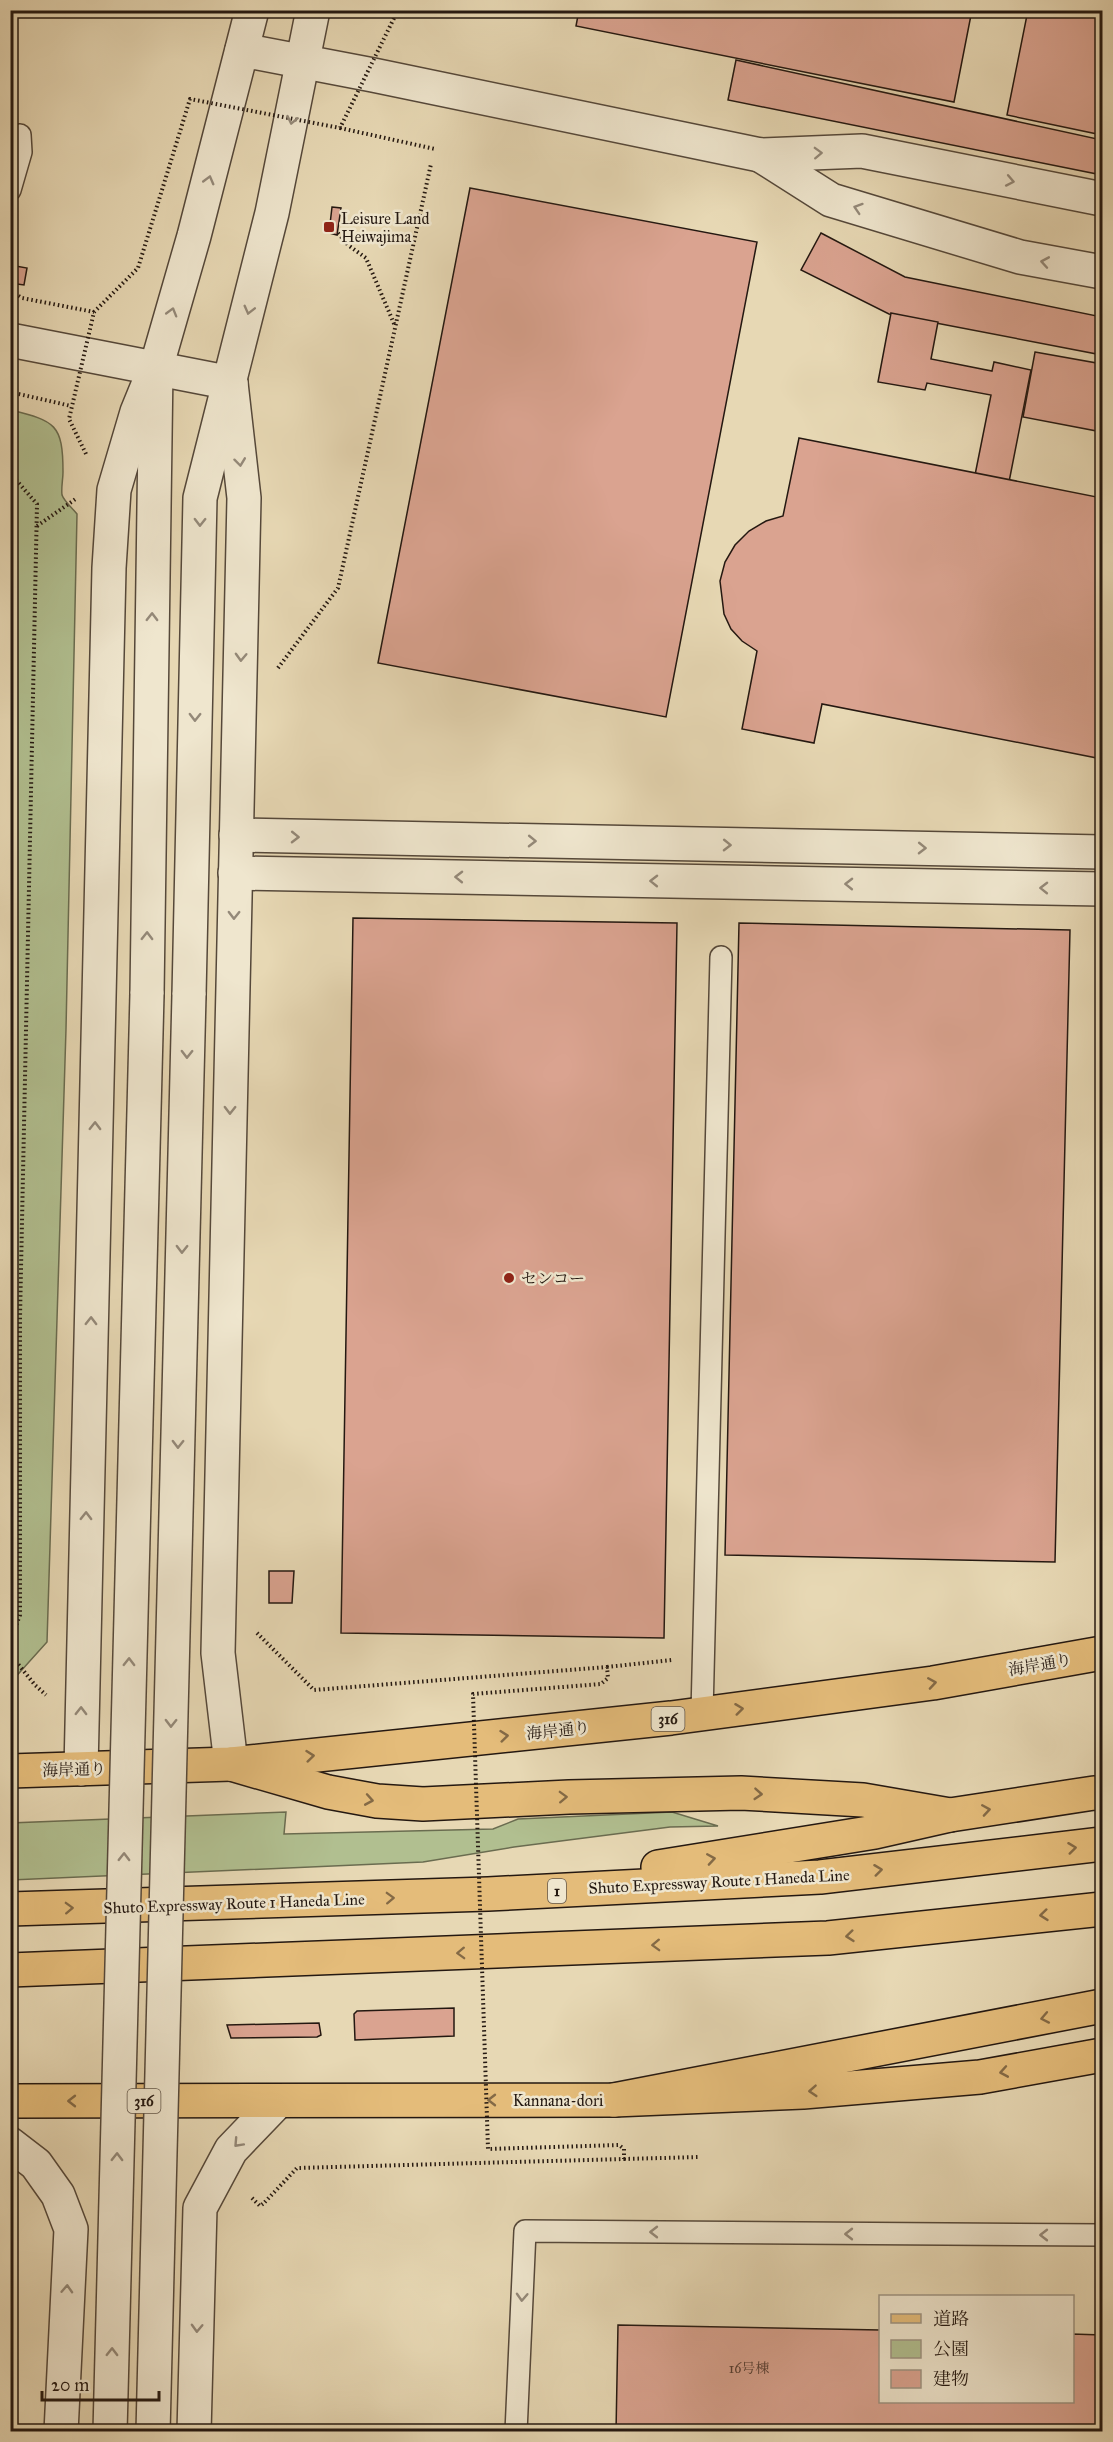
<svg xmlns="http://www.w3.org/2000/svg" width="1113" height="2442" font-family="'IM FELL Great Primer','Noto Serif JP',serif">
<style>
.green{fill:#b1bf90;stroke:#6a6c50;stroke-width:1.5}
.building{fill:#daa390;stroke:#241811;stroke-width:1.5}
.lines{fill:none;stroke-linecap:round;stroke-linejoin:round}
.service-casing{stroke:#55483a;stroke-width:24}
.minor-casing{stroke:#55483a;stroke-width:36}
.tertiary-casing{stroke:#55483a;stroke-width:36}
.primary-casing{stroke:#241811;stroke-width:36}
.motorway-casing{stroke:#241811;stroke-width:36}
.path{stroke:#241811;stroke-width:4;stroke-dasharray:1.5 3;stroke-linecap:butt}
.service{stroke:#efe6ce;stroke-width:21}
.minor{stroke:#efe6ce;stroke-width:33}
.tertiary{stroke:#efe6ce;stroke-width:33}
.primary{stroke:#e4bc7a;stroke-width:33}
.motorway{stroke:#e4bc7a;stroke-width:33}
.tertiary-bridge-casing{stroke:#55483a;stroke-width:36;stroke-linecap:butt}
.path-bridge{stroke:#241811;stroke-width:4;stroke-dasharray:1.5 3;stroke-linecap:butt}
.tertiary-bridge{stroke:#efe6ce;stroke-width:33}
.oneway{stroke:#948979}
.oneway2{stroke:#846a46}
.poi-dot{fill:#8f2418;stroke:#efe6ce;stroke-width:2}
.labels{text-anchor:middle;stroke-width:5;stroke-linejoin:round;paint-order:stroke}
.number-label{font-size:14px;fill:#523b31}
.shield{fill:#efe6ce;stroke:#61564a;stroke-width:1.5}
.shield-label{font-size:15px;font-weight:bold;fill:#241811}
.poi-label{font-size:16px;fill:#241811;stroke:#efe6ce;text-anchor:start}
.street-label{font-size:16px;fill:#241811;stroke:#efe6ce}
</style>
<rect width="100%" height="100%" fill="#e7d8b4"/>
<filter id="stains"><feTurbulence type="fractalNoise" baseFrequency=".00333" numOctaves="4"/><feColorMatrix values="0 0 0 0 .2 0 0 0 0 .09 0 0 0 0 .02 0 0 0 .5 -.17"/></filter>
<radialGradient id="worn" r=".72"><stop offset=".6" stop-color="#630" stop-opacity="0"/><stop offset="1" stop-color="#630" stop-opacity=".3"/></radialGradient>
<!-- green -->
<g class="green">
<path d="M11 410C55 421 63 424 63 472 63 479 61 488 62 495 64 501 73 509 77 514L66 1029 47 1642 11 1682Z"/>
<polygon points="286,1812 284,1834 493,1829 518,1819 672,1812 718,1826 670,1827 514,1847 423,1862 11,1880 10,1823"/>
</g>
<!-- building -->
<g class="building">
<polygon points="579,10 972,10 954,102 576,26"/>
<polygon points="1028,10 1102,10 1102,135 1007,115"/>
<polygon points="736,60 1102,140 1102,175 728,100"/>
<polygon points="470,188 757,242 666,717 378,663"/>
<polygon points="332,207 341,208 337,235 329,233"/>
<polygon points="821,233 905,277 1102,317 1102,355 889,314 801,270"/>
<polygon points="10,265 27,268 24,285 10,283"/>
<polygon points="891,313 938,322 931,359 992,371 994,362 1031,370 1009,482 975,475 991,395 927,383 925,390 878,382"/>
<polygon points="1035,352 1102,364 1102,432 1023,417"/>
<polygon points="799,438 1102,498 1102,759 822,704 814,743 742,729 757,651 742,641 731,629 724,614 720,581 725,562 735,545 749,531 766,521 783,516"/>
<polygon points="10,570 15,570 17,573 15,599 13,601 10,601"/>
<polygon points="353,918 677,923 664,1638 341,1633"/>
<polygon points="739,923 1070,930 1055,1562 725,1555"/>
<polygon points="269,1571 294,1571 292,1603 269,1603"/>
<polygon points="454,2008 454,2036 355,2040 354,2014 357,2011"/>
<polygon points="319,2023 321,2035 317,2037 231,2038 227,2025"/>
<polygon points="618,2325 880,2330 880,2402 1072,2402 1072,2334 1102,2335 1102,2432 616,2432"/>
</g>
<g class="lines">
<!-- service casing -->
<g class="service-casing">
<g id="service">
<polyline points="10,190 21,152 20,135"/>
<polyline points="702,1713 721,957"/>
<polyline points="516,2432 525,2231 1102,2235"/>
</g>
</g>
<!-- minor casing -->
<g class="minor-casing">
<g id="minor">
<polyline points="242,50 373,75 760,155 862,151 1102,199"/>
<polyline points="760,155 831,200 1020,257 1102,272"/>
<polyline points="231,383 244,498 218,1653 231,1764"/>
<polyline points="236,835 1102,852"/>
<polyline points="235,873 1102,889"/>
<polyline points="81,1769 109,568 114,490 137,412 155,368"/>
<polyline points="10,2144 36,2164 58,2195 71,2229 61,2432"/>
<polyline points="194,2432 200,2208 231,2150 278,2101"/>
</g>
</g>
<!-- tertiary casing -->
<g class="tertiary-casing">
<g id="tertiary">
<polyline points="10,340 231,383"/>
<polyline points="147,994 156,368 194,236 252,10"/>
<polyline points="189,995 200,498 272,213 313,10"/>
</g>
</g>
<!-- primary casing -->
<g class="primary-casing">
<g id="primary">
<polyline points="10,1771 231,1764 671,1718 933,1683 1102,1653"/>
<polyline points="10,2101 614,2100 803,2092 980,2077 1102,2055"/>
</g>
</g>
<!-- motorway casing -->
<g class="motorway-casing">
<g id="motorway">
<polyline points="231,1764 328,1792 377,1801 423,1804 569,1797 741,1793 863,1800 950,1815"/>
<polyline points="658,1867 875,1832 950,1815 1094,1793 1102,1794"/>
<polyline points="10,1909 488,1894 820,1877 1102,1844"/>
<polyline points="10,1970 828,1938 1102,1909"/>
<polyline points="614,2100 1102,2006"/>
</g>
</g>
<!-- path -->
<g class="path">
<polyline points="340,128 435,149"/>
<polyline points="338,233 348,245 366,258 395,326"/>
<polyline points="11,291 22,298 94,312"/>
<polyline points="10,392 71,406"/>
<polyline points="10,473 37,504 20,1317 20,1615 10,1642"/>
<polyline points="37,526 77,498"/>
<polyline points="278,668 338,588 431,164"/>
<polyline points="10,1654 35,1685 46,1695"/>
<polyline points="607,1667 672,1660"/>
<polyline points="624,2159 699,2157"/>
<polyline points="252,2198 260,2206 264,2203"/>
</g>
<!-- service -->
<use href="#service" class="service"/>
<!-- minor -->
<use href="#minor" class="minor"/>
<!-- tertiary -->
<use href="#tertiary" class="tertiary"/>
<!-- primary -->
<use href="#primary" class="primary"/>
<!-- motorway -->
<use href="#motorway" class="motorway"/>
<!-- tertiary-bridge casing -->
<g class="tertiary-bridge-casing">
<g id="tertiary-bridge">
<polyline points="110,2432 147,994"/>
<polyline points="153,2432 189,995"/>
</g>
</g>
<!-- path-bridge -->
<g class="path-bridge">
<polyline points="86,454 69,419 94,312 138,268 190,99 340,128 398,10"/>
<polyline points="257,1633 314,1690 607,1667 608,1678 601,1684 473,1694 488,2149 619,2145 624,2149 624,2159 297,2168 264,2203"/>
</g>
<!-- tertiary-bridge -->
<use href="#tertiary-bridge" class="tertiary-bridge"/>
</g>
<!-- one-way arrows -->
<defs><path id="oneway-chevron" d="M-2-3.5L2.5 0L-2 3.5" fill="none" stroke-width="1.6" stroke-linecap="round" stroke-linejoin="round" transform="scale(1.5)"/></defs>
<g class="oneway">
<use href="#oneway-chevron" transform="translate(292 120) rotate(102)"/>
<use href="#oneway-chevron" transform="translate(818 153) rotate(-2)"/>
<use href="#oneway-chevron" transform="translate(209 180) rotate(-75)"/>
<use href="#oneway-chevron" transform="translate(1010 181) rotate(11)"/>
<use href="#oneway-chevron" transform="translate(858 208) rotate(-162)"/>
<use href="#oneway-chevron" transform="translate(1045 262) rotate(-170)"/>
<use href="#oneway-chevron" transform="translate(249 310) rotate(104)"/>
<use href="#oneway-chevron" transform="translate(172 312) rotate(-74)"/>
<use href="#oneway-chevron" transform="translate(240 462) rotate(83)"/>
<use href="#oneway-chevron" transform="translate(200 522) rotate(91)"/>
<use href="#oneway-chevron" transform="translate(152 617) rotate(-89)"/>
<use href="#oneway-chevron" transform="translate(241 657) rotate(92)"/>
<use href="#oneway-chevron" transform="translate(195 717) rotate(91)"/>
<use href="#oneway-chevron" transform="translate(295 837) rotate(1)"/>
<use href="#oneway-chevron" transform="translate(532 841) rotate(1)"/>
<use href="#oneway-chevron" transform="translate(727 845) rotate(1)"/>
<use href="#oneway-chevron" transform="translate(922 848) rotate(1)"/>
<use href="#oneway-chevron" transform="translate(459 877) rotate(-179)"/>
<use href="#oneway-chevron" transform="translate(654 881) rotate(-179)"/>
<use href="#oneway-chevron" transform="translate(849 884) rotate(-179)"/>
<use href="#oneway-chevron" transform="translate(1044 888) rotate(-179)"/>
<use href="#oneway-chevron" transform="translate(234 915) rotate(91)"/>
<use href="#oneway-chevron" transform="translate(147 936) rotate(-89)"/>
<use href="#oneway-chevron" transform="translate(187 1054) rotate(91)"/>
<use href="#oneway-chevron" transform="translate(230 1110) rotate(91)"/>
<use href="#oneway-chevron" transform="translate(95 1126) rotate(-89)"/>
<use href="#oneway-chevron" transform="translate(182 1249) rotate(91)"/>
<use href="#oneway-chevron" transform="translate(91 1321) rotate(-89)"/>
<use href="#oneway-chevron" transform="translate(178 1444) rotate(91)"/>
<use href="#oneway-chevron" transform="translate(86 1516) rotate(-89)"/>
<use href="#oneway-chevron" transform="translate(129 1662) rotate(-89)"/>
<use href="#oneway-chevron" transform="translate(81 1711) rotate(-89)"/>
<use href="#oneway-chevron" transform="translate(171 1723) rotate(91)"/>
<use href="#oneway-chevron" transform="translate(124 1857) rotate(-89)"/>
<use href="#oneway-chevron" transform="translate(238 2143) rotate(133)"/>
<use href="#oneway-chevron" transform="translate(117 2157) rotate(-89)"/>
<use href="#oneway-chevron" transform="translate(654 2232) rotate(-180)"/>
<use href="#oneway-chevron" transform="translate(849 2234) rotate(-180)"/>
<use href="#oneway-chevron" transform="translate(1044 2235) rotate(-180)"/>
<use href="#oneway-chevron" transform="translate(67 2289) rotate(-87)"/>
<use href="#oneway-chevron" transform="translate(522 2297) rotate(93)"/>
<use href="#oneway-chevron" transform="translate(197 2328) rotate(92)"/>
<use href="#oneway-chevron" transform="translate(112 2352) rotate(-89)"/>
</g>
<g class="oneway2">
<use href="#oneway-chevron" transform="translate(932 1683) rotate(-9)"/>
<use href="#oneway-chevron" transform="translate(739 1709) rotate(-7)"/>
<use href="#oneway-chevron" transform="translate(504 1736) rotate(-6)"/>
<use href="#oneway-chevron" transform="translate(310 1756) rotate(-6)"/>
<use href="#oneway-chevron" transform="translate(758 1794) rotate(4)"/>
<use href="#oneway-chevron" transform="translate(563 1797) rotate(-2)"/>
<use href="#oneway-chevron" transform="translate(369 1800) rotate(10)"/>
<use href="#oneway-chevron" transform="translate(986 1810) rotate(-9)"/>
<use href="#oneway-chevron" transform="translate(1072 1848) rotate(-7)"/>
<use href="#oneway-chevron" transform="translate(711 1859) rotate(-9)"/>
<use href="#oneway-chevron" transform="translate(878 1870) rotate(-7)"/>
<use href="#oneway-chevron" transform="translate(390 1898) rotate(-2)"/>
<use href="#oneway-chevron" transform="translate(69 1908) rotate(-2)"/>
<use href="#oneway-chevron" transform="translate(1044 1915) rotate(174)"/>
<use href="#oneway-chevron" transform="translate(850 1936) rotate(174)"/>
<use href="#oneway-chevron" transform="translate(656 1945) rotate(178)"/>
<use href="#oneway-chevron" transform="translate(461 1953) rotate(178)"/>
<use href="#oneway-chevron" transform="translate(1045 2018) rotate(169)"/>
<use href="#oneway-chevron" transform="translate(1004 2072) rotate(170)"/>
<use href="#oneway-chevron" transform="translate(813 2091) rotate(176)"/>
<use href="#oneway-chevron" transform="translate(492 2100) rotate(180)"/>
<use href="#oneway-chevron" transform="translate(72 2101) rotate(180)"/>
</g>
<!-- markers -->
<g class="poi-dot">
<rect x="323" y="221" width="12" height="12" rx="3"/>
<circle cx="509" cy="1278" r="6"/>
</g>
<g class="labels">
<!-- number labels -->
<g class="number-label">
<text x="749" y="2373">16号棟</text>
</g>
<!-- shield labels -->
<g class="shield">
<rect x="651.5" y="1707" width="33" height="24" rx="4.5"/>
<rect x="548" y="1879" width="18" height="24" rx="4.5"/>
<rect x="127.5" y="2089" width="33" height="24" rx="4.5"/>
</g>
<g class="shield-label">
<text x="668" y="1724">316</text>
<text x="557" y="1896">1</text>
<text x="144" y="2106">316</text>
</g>
<!-- poi labels -->
<g class="poi-label">
<text x="341" y="224">Leisure Land<tspan x="341" dy="18">Heiwajima</tspan></text>
<text x="521" y="1284">センコー</text>
</g>
<!-- street labels -->
<g class="street-label">
<text transform="translate(1040 1664) rotate(-10)" y="6">海岸通り</text>
<text transform="translate(558 1730) rotate(-6)" y="6">海岸通り</text>
<text transform="translate(74 1769) rotate(-2)" y="6">海岸通り</text>
<text transform="translate(719 1881) rotate(-3)" y="6">Shuto Expressway Route 1 Haneda Line</text>
<text transform="translate(234 1903) rotate(-2)" y="6">Shuto Expressway Route 1 Haneda Line</text>
<text x="558" y="2106">Kannana-dori</text>
</g>
</g>
<!-- margin -->
<rect width="1113" height="2442" fill="none" stroke="#e7d8b4" stroke-width="36"/>
<rect x="12" y="12" width="1089" height="2418" fill="none" stroke="#241811" stroke-width="3"/>
<rect x="18" y="18" width="1077" height="2406" fill="none" stroke="#241811" stroke-width="1.5"/>
<!-- legend -->
<rect x="879" y="2295" width="195" height="108" fill="#efe6ce" stroke="#9e9482" stroke-width="1.5"/>
<rect x="891" y="2314" width="30" height="9" fill="#e4bc7a" stroke="#9e9482" stroke-width="1.5"/>
<text x="933" y="2325" font-size="18" fill="#241811">道路</text>
<rect x="891" y="2340" width="30" height="18" fill="#b1bf90" stroke="#9e9482" stroke-width="1.5"/>
<text x="933" y="2355" font-size="18" fill="#241811">公園</text>
<rect x="891" y="2370" width="30" height="18" fill="#daa390" stroke="#9e9482" stroke-width="1.5"/>
<text x="933" y="2385" font-size="18" fill="#241811">建物</text>
<!-- scale -->
<path d="M42 2391v9h117v-9" fill="none" stroke="#241811" stroke-width="3"/>
<text x="51" y="2391" font-size="18" fill="#241811" stroke="#efe6ce" stroke-width="4.5" paint-order="stroke">20 m</text>
<rect width="100%" height="100%" filter="url(#stains)"/>
<rect width="100%" height="100%" fill="url(#worn)"/>
</svg>
